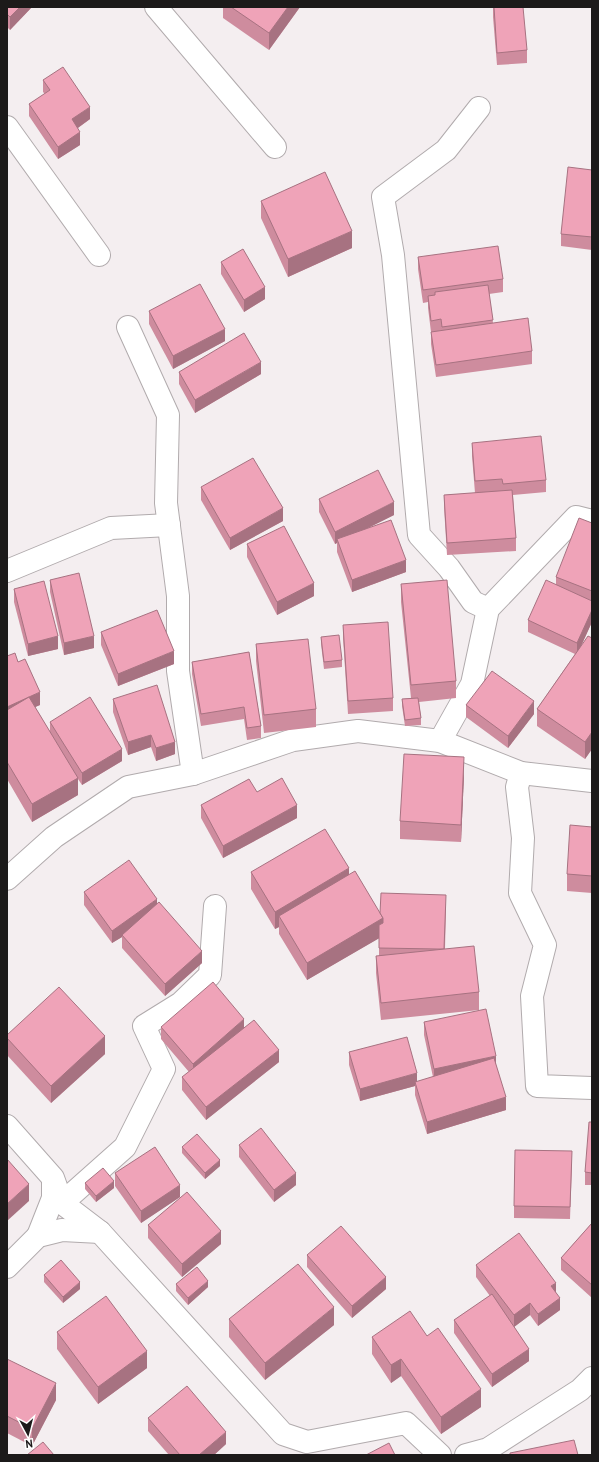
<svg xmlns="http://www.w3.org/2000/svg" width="599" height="1462" font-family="'PT Sans',sans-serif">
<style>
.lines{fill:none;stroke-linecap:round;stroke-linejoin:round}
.street-casing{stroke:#b1abad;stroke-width:24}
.street{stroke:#fff;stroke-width:22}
.wall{fill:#ce8c9e}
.shaded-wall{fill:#a77281}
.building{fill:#efa3b8;stroke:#a77281}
</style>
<rect width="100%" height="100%" fill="#f4eef0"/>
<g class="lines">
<!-- street casing -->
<g class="street-casing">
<g id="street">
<polyline points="156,7 275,147"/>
<polyline points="479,108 446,150 383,197 393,255 419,535 449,568 473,602 488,609"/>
<polyline points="7,127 99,255"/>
<polyline points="128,327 168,415 166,503 178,596 178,671 193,774"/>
<polyline points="7,571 111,528 169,525"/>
<polyline points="440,741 472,684 488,609 576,517 592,521"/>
<polyline points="521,773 517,787 523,838 520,893 545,945 532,996 537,1086 592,1088"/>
<polyline points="7,879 54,837 128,787 193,774 293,740 358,731 440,741 521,773 592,781"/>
<polyline points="7,1126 53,1178 62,1203 100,1232 283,1434 307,1442 406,1423 440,1455"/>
<polyline points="62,1203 125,1147 164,1069 144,1026 181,1003 210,975 215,906"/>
<polyline points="38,1236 53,1198 53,1180"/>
<polyline points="7,1267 38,1236 62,1230 100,1232"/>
<polyline points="466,1455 488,1449 580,1390 592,1378"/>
</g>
</g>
<!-- street -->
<use href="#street" class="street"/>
</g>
<!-- wall -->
<g class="wall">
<polygon points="7,7 32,7 10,30 7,27"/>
<polygon points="223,7 300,7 269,50 223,18"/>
<polygon points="493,7 527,50 527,63 497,65 493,17"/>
<polygon points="43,80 90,119 78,128 80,145 58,159 29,116 29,104 45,94 43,92"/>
<polygon points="592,170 592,250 561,246 561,234"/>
<polygon points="261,201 352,248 288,277 261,218"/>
<polygon points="418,257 503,279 503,292 489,294 493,323 532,351 532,364 436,377 431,344 431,332 428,308 428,302 423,303 418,269"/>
<polygon points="221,262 265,299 244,312 221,274"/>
<polygon points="149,311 225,341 173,369 149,324"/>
<polygon points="179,372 261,374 195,413 179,384"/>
<polygon points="472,443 546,480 546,492 513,495 516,538 516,551 447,555 444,507 444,495 475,493 472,456"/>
<polygon points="201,487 283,521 230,550 201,500"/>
<polygon points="319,499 394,515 366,529 406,572 352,592 337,552 337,543 335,544 319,512"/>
<polygon points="592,523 592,622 580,648 592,638 592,749 585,759 537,726 537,709 575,654 528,632 528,620 556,584 556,577"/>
<polygon points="247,544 314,596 277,615 247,557"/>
<polygon points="50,580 94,648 64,655 50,592"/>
<polygon points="401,584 456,681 456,698 419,702 421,718 421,725 405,726 402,706 402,699 411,698 401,602"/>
<polygon points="14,589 58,649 28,656 14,602"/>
<polygon points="343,625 393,698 393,711 348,714 343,638"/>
<polygon points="101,632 174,664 118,686 101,645"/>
<polygon points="321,637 342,660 342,667 324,669 321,644"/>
<polygon points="256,644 316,709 316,727 264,733 256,661"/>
<polygon points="249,652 261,726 261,738 247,740 244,719 201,726 192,674 192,662"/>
<polygon points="7,656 18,662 40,705 35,707 50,732 50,722 122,761 82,785 78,779 78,795 32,822 7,779"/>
<polygon points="113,699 175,754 156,761 151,747 128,755 113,712"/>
<polygon points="466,705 534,714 508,748 466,717"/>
<polygon points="464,775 461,842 400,839 400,821"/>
<polygon points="257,792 297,818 223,858 201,818 201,805"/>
<polygon points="592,827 592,893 567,891 567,874"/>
<polygon points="251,872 349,875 380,913 446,908 445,949 479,992 479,1010 381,1020 376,973 376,956 379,956 379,938 307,980 279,934 279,927 275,929 251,889"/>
<polygon points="84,892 157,904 202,963 165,996 122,948 122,937 112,943 84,905"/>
<polygon points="424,1022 496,1065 506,1110 427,1134 415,1095 415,1086 360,1101 349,1065 349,1052 417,1082 433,1077 424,1035"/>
<polygon points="161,1027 244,1028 279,1062 206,1120 182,1090 182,1077 189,1072 161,1039"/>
<polygon points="7,1035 105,1054 51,1103 7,1055"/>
<polygon points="592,1122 592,1185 585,1185 585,1172"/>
<polygon points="239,1145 296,1185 274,1202 239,1157"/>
<polygon points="182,1147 220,1166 205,1179 182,1153"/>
<polygon points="572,1164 570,1219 514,1218 514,1206"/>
<polygon points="115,1173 180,1197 141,1223 115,1186"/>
<polygon points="85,1183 114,1188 96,1202 85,1189"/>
<polygon points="592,1223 592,1298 561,1270 561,1258"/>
<polygon points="148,1225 221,1244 182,1277 148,1238"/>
<polygon points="307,1255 386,1289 352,1318 307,1267"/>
<polygon points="476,1265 556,1293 560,1310 538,1326 530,1315 514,1327 529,1361 492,1387 454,1333 454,1320 490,1296 476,1277"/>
<polygon points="44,1275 80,1289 63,1303 44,1282"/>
<polygon points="176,1284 208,1287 188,1305 176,1291"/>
<polygon points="229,1319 334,1325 265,1380 229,1337"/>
<polygon points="57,1332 147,1368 98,1404 57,1349"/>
<polygon points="427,1336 481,1407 441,1434 401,1376 391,1383 372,1354 372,1337"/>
<polygon points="7,1359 56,1400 32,1446 7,1433"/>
<polygon points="148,1418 226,1444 214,1455 169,1455 148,1431"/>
</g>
<!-- shaded-wall -->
<g class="shaded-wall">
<polygon points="20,7 32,7 10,30 10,17"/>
<polygon points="288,7 300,7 269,50 269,33"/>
<polygon points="90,107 90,119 72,132 72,119"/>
<polygon points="80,132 80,145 58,159 58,147"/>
<polygon points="352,231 352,248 288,277 288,259"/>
<polygon points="265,287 265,299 244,312 244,300"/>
<polygon points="225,329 225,341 173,369 173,356"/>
<polygon points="261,362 261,374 195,413 195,400"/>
<polygon points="394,502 394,515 338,543 337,539 337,543 335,544 335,532"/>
<polygon points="283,508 283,521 230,550 230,538"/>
<polygon points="406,560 406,572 352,592 352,580"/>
<polygon points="314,583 314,596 277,615 277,602"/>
<polygon points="592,610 592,622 577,655 577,643"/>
<polygon points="58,636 58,649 28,656 28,644"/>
<polygon points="94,636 94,648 64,655 64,643"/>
<polygon points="174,651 174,664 118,686 118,674"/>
<polygon points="40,692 40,705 7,719 7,707"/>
<polygon points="534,701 534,714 508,748 508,736"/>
<polygon points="592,732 592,749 585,759 585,742"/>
<polygon points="151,735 151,747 128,755 128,742"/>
<polygon points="175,742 175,754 156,761 156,748"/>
<polygon points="122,749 122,761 82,785 82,773"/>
<polygon points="464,757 464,775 461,842 461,825"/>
<polygon points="78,778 78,795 32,822 32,804"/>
<polygon points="297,805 297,818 223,858 223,846"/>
<polygon points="8,832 8,849 7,850 7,833"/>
<polygon points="349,868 349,886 279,916 279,927 275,929 275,912"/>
<polygon points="157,899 157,911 122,935 122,937 112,943 112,931"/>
<polygon points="383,918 383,936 307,980 307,963"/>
<polygon points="202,951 202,963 165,996 165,984"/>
<polygon points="244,1019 244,1031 193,1076 193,1064"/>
<polygon points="105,1036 105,1054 51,1103 51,1086"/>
<polygon points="279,1050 279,1062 206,1120 206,1107"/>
<polygon points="496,1056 496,1068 434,1081 434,1069"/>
<polygon points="417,1073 417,1086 415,1082 415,1086 360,1101 360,1089"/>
<polygon points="506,1097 506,1110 427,1134 427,1122"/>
<polygon points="220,1160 220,1166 205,1179 205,1173"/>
<polygon points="296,1173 296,1185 274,1202 274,1190"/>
<polygon points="114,1181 114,1188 96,1202 96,1196"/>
<polygon points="29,1184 29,1201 7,1221 7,1204"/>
<polygon points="180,1185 180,1197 141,1223 141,1211"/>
<polygon points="221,1231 221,1244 182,1277 182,1264"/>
<polygon points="386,1277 386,1289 352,1318 352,1306"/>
<polygon points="208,1281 208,1287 188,1305 188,1298"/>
<polygon points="80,1282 80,1289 63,1303 63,1297"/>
<polygon points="556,1283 556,1295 551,1286"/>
<polygon points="560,1298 560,1310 538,1326 538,1314"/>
<polygon points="530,1303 530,1315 514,1327 514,1315"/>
<polygon points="334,1307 334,1325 265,1380 265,1363"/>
<polygon points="529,1349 529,1361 492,1387 492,1374"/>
<polygon points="147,1351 147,1368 98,1404 98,1387"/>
<polygon points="401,1359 401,1376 391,1383 391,1365"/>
<polygon points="56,1383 56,1400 32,1446 32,1429"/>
<polygon points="481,1389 481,1407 441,1434 441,1417"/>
<polygon points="226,1432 226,1444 214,1455 199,1455"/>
</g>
<!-- building -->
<g class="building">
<polygon points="7,7 20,7 10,17 7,14"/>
<polygon points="231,7 288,7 269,33"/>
<polygon points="494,7 523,7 527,50 497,53"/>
<polygon points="63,67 90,107 72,119 80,132 58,147 29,104 50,90 43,80"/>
<polygon points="568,167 592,170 592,237 561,234"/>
<polygon points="325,172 352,231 288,259 261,201"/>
<polygon points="498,246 503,279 423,290 418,257"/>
<polygon points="243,249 265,287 244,300 221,262"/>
<polygon points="200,284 225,329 173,356 149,311"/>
<polygon points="488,285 493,320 442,327 441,319 431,321 428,296 435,295 435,292"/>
<polygon points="528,318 532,351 436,365 431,332"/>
<polygon points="244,333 261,362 195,400 179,372"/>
<polygon points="541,436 546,480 503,484 502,479 475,481 472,443"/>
<polygon points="253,458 283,508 230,538 201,487"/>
<polygon points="378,470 394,502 335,532 319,499"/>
<polygon points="512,490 516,538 447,543 444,495"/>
<polygon points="579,518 592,523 592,591 556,577"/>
<polygon points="391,520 406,560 352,580 337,539"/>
<polygon points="284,526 314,583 277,602 247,544"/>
<polygon points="79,573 94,636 64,643 50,580"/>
<polygon points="447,580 456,681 411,685 401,584"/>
<polygon points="546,580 592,601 592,610 577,643 528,620"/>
<polygon points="44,581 58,636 28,644 14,589"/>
<polygon points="157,610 174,651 118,674 101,632"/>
<polygon points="388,622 393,698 348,701 343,625"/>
<polygon points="339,635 342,660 324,662 321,637"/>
<polygon points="588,636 592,638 592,732 585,742 537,709"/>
<polygon points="308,639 316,709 264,715 256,644"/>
<polygon points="249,652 261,726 247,728 244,707 201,714 192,662"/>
<polygon points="15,653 18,662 25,659 40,692 7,707 7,656"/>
<polygon points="492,671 534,701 508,736 466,705"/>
<polygon points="157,685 175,742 156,748 151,735 128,742 113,699"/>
<polygon points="29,697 78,778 32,804 7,762 7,710"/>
<polygon points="90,697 122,749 82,773 50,722"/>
<polygon points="418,698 421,718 405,720 402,699"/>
<polygon points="404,754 464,757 461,825 400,821"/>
<polygon points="282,778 297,805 223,846 201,805 249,779 257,792"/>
<polygon points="570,825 592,827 592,876 567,874"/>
<polygon points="325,829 349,868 275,912 251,872"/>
<polygon points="129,860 157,899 112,931 84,892"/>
<polygon points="355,871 383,918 307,963 279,916"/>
<polygon points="381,893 446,895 444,949 437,949 379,948 379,925 383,923 383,918 380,913"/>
<polygon points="159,902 202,951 165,984 122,935"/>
<polygon points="474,946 479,992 381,1003 376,956"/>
<polygon points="213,982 244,1019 193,1064 161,1027"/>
<polygon points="59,987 105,1036 51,1086 7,1038 7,1035"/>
<polygon points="486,1009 496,1056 434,1069 424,1022"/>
<polygon points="254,1020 279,1050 206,1107 182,1077"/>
<polygon points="407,1037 417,1073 360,1089 349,1052"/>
<polygon points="494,1058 506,1097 427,1122 415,1082"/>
<polygon points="589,1122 592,1122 592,1173 585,1172"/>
<polygon points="261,1128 296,1173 274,1190 239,1145"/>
<polygon points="197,1134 220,1160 205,1173 182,1147"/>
<polygon points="155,1147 180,1185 141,1211 115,1173"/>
<polygon points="515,1150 572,1151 570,1207 514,1206"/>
<polygon points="7,1159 29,1184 7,1204"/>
<polygon points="103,1168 114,1181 96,1196 85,1183"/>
<polygon points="187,1192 221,1231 182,1264 148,1225"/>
<polygon points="592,1223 592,1285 561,1258"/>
<polygon points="341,1226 386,1277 352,1306 307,1255"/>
<polygon points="519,1233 556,1283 551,1286 560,1298 538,1314 530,1303 514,1315 476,1265"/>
<polygon points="61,1260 80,1282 63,1297 44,1275"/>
<polygon points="298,1264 334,1307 265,1363 229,1319"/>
<polygon points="197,1267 208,1281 188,1298 176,1284"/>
<polygon points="492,1294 529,1349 492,1374 454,1320"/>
<polygon points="106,1296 147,1351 98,1387 57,1332"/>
<polygon points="410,1311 427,1336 438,1328 481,1389 441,1417 401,1359 391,1365 372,1337"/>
<polygon points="7,1359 56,1383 32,1429 7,1416"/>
<polygon points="187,1386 226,1432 199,1455 180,1455 148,1418"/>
<polygon points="574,1440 578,1455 510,1455 510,1453"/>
<polygon points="43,1442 54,1455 27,1455"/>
<polygon points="389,1443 395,1455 366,1455"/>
</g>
<!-- border -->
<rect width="599" height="1462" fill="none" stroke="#1c1a1a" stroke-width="16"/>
<!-- north arrow -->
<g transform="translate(28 1434) rotate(173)" stroke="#ffffff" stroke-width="3" paint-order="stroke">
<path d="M0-3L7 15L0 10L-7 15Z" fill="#1c1a1a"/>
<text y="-6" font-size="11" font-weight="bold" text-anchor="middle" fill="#1c1a1a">N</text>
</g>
</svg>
